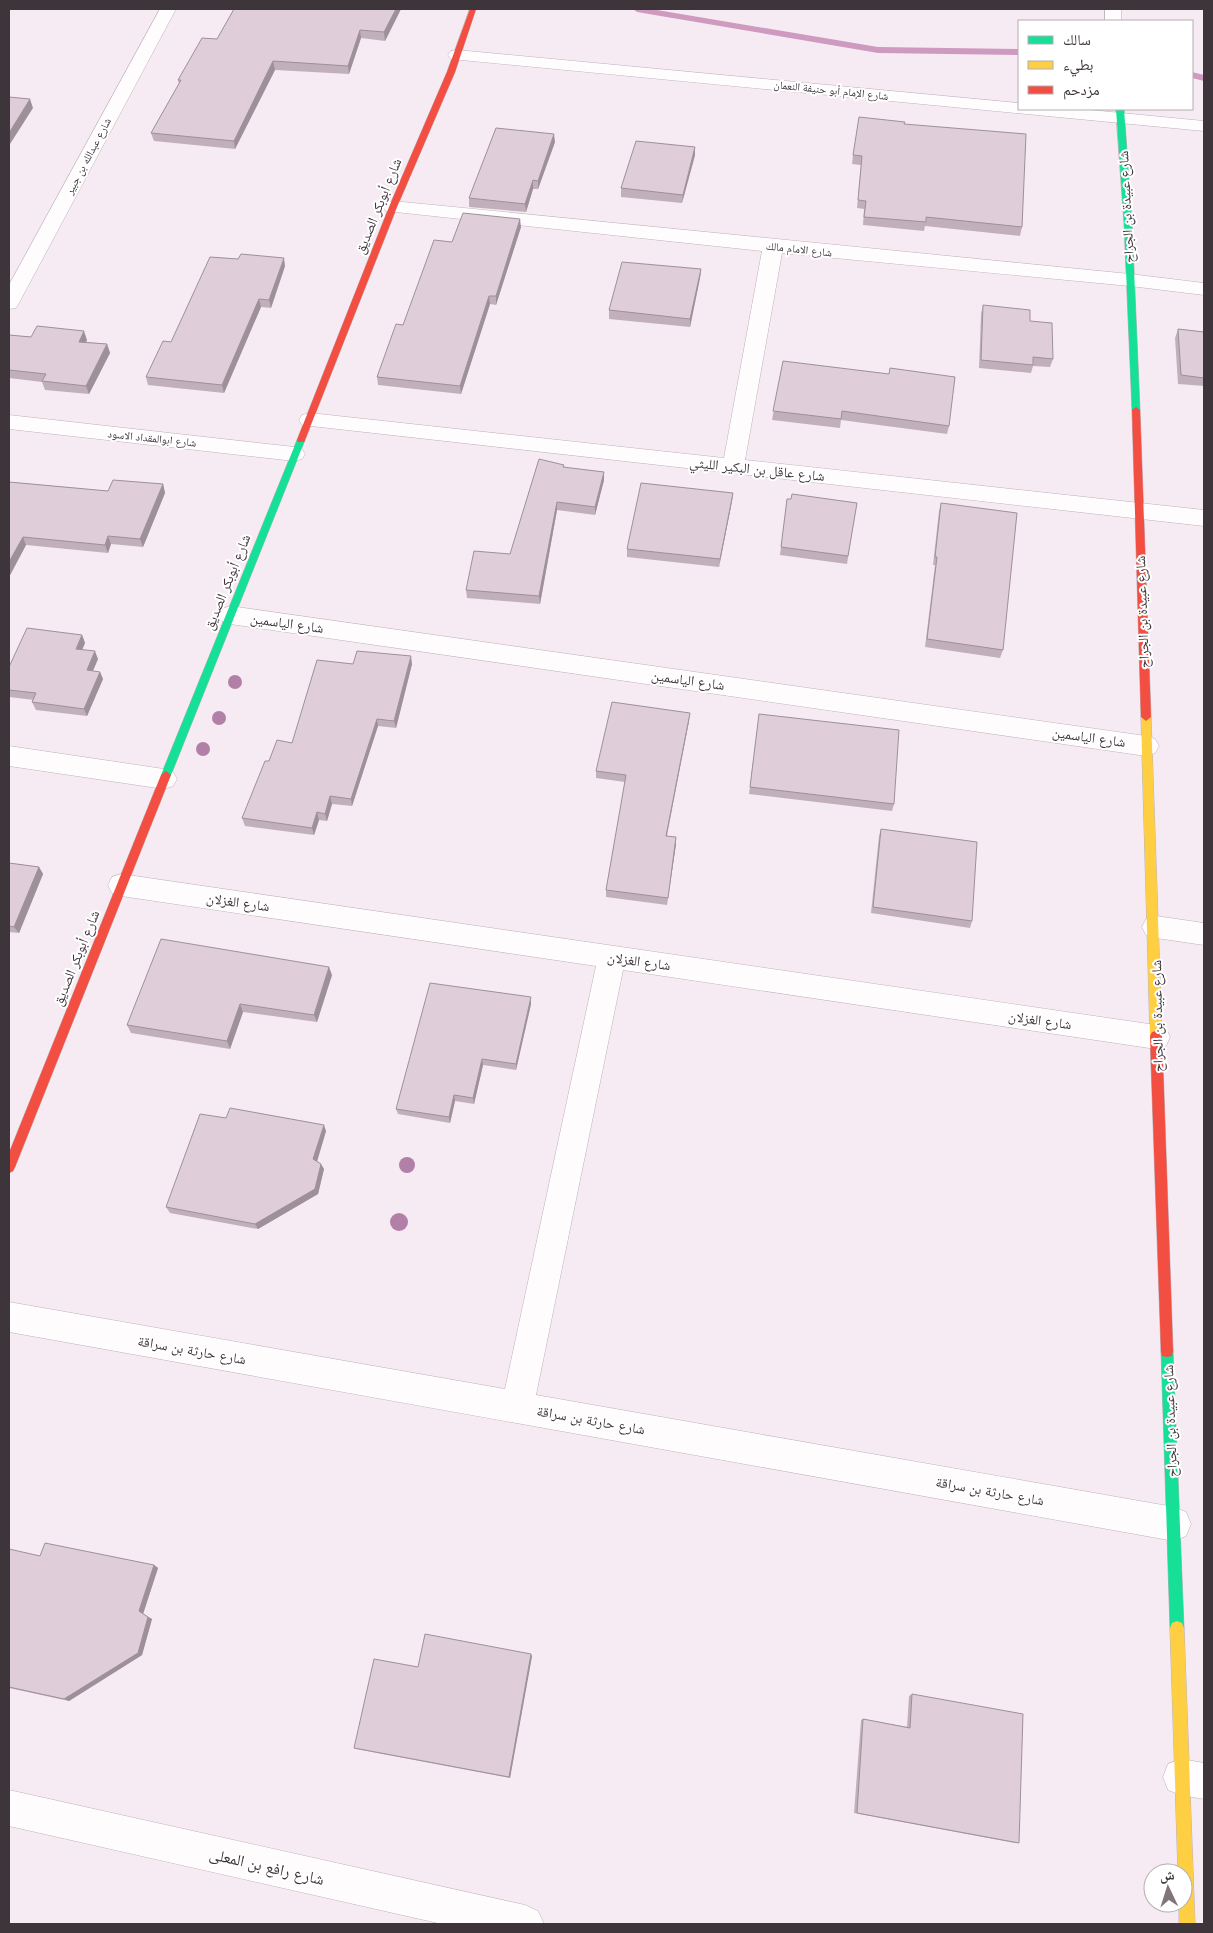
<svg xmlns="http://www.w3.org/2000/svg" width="1213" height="1933" font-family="Helvetica,'Noto Naskh Arabic',sans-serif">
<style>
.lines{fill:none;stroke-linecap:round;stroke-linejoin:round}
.stream{fill:#ce9abf;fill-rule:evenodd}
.street-casing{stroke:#bcb2b8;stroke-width:1}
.fast-casing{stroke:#bcb2b8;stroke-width:1}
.slow-casing{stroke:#bcb2b8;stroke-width:1}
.jam-casing{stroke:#bcb2b8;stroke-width:1}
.street{fill:#fefcfd;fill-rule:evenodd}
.fast{fill:#16e098;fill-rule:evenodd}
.slow{fill:#ffcf43;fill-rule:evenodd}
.jam{fill:#f24e42;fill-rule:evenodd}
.tree{fill:#b280a7}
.wall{fill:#c1b0bb}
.shaded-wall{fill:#9d9099}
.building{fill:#e0cdda;stroke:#9d9099}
.labels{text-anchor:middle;stroke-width:4;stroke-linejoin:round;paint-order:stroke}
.far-street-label{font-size:11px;fill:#3e353b;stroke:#fff}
.street-label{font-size:14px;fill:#3e353b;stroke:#fff}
.near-street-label{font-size:16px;fill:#3e353b;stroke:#fff}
</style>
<rect width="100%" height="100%" fill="#f7ebf3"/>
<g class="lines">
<!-- stream -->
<g class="stream">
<polygon points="633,9 651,9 878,47 1019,49 1019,55 878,53 637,12"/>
<polygon points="1192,72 1204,75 1204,81 1192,78"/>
</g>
<!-- street casing -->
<g class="street-casing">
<g id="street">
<polygon points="160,9 176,9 19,303 16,308 9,309 9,285"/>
<rect x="1105" y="9" width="16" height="12"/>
<polygon points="457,50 1019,103 1019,109 1080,109 1204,121 1204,131 451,59 448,55 451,51"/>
<polygon points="393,201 1130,274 1204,283 1204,295 1130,286 782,253 745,460 1204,510 1204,526 302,425 299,420 302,415 310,413 724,458 762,251 386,211 383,207 386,203"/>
<polygon points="9,415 294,447 302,449 305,454 302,459 294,461 9,429"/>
<polygon points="230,606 1146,736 1155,739 1159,746 1155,753 1146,756 230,624 222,621 218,615 222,609"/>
<polygon points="9,746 164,769 173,772 177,779 173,786 164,789 9,766"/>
<polygon points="121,874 1156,1025 1166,1028 1170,1037 1166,1046 1156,1049 623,970 536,1395 1174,1507 1186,1512 1191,1524 1186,1536 1174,1541 9,1332 9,1302 505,1389 596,966 121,896 112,893 108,885 112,877"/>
<polygon points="1156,916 1204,923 1204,945 1156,938 1146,935 1142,927 1146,919"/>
<polygon points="1181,1759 1204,1763 1204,1799 1181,1795 1168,1790 1163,1777 1168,1764"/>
<polygon points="9,1790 525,1905 538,1911 544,1924 442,1924 9,1826"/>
</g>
</g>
<!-- fast casing -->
<g class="fast-casing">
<g id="fast">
<polygon points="1116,109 1124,109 1132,223 1140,410 1136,413 1132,410 1124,223"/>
<polygon points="301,437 305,440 171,775 166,779 162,778 161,775 297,440"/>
<polygon points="1167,1345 1172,1346 1173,1351 1184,1628 1182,1633 1177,1635 1172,1633 1170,1628 1161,1351 1162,1346"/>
</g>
</g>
<!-- slow casing -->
<g class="slow-casing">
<g id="slow">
<polygon points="1146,713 1151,717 1162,1036 1160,1040 1156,1041 1152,1040 1150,1036 1141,717"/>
<polygon points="1177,1621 1182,1623 1184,1628 1195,1924 1179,1924 1179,1903 1183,1903 1183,1873 1178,1873 1170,1628 1172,1623"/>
</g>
</g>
<!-- jam casing -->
<g class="jam-casing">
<g id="jam">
<polygon points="470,9 476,9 455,72 397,207 305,440 304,442 298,442 297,440 389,207 447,72"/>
<polygon points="1136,407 1140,410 1151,717 1146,721 1141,717 1132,410"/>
<polygon points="166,771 171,775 15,1167 13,1171 9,1173 9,1153 161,775"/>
<polygon points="1156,1031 1160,1032 1162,1036 1173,1351 1172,1356 1167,1357 1162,1356 1161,1351 1150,1036 1152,1032"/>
</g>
</g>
<!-- street -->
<use href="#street" class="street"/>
<!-- fast -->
<use href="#fast" class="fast"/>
<!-- slow -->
<use href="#slow" class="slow"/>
<!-- jam -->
<use href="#jam" class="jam"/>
</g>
<!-- trees -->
<g class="tree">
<circle cx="235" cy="682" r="7"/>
<circle cx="219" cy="718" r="7"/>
<circle cx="203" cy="749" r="7"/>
<circle cx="407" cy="1165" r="8"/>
<circle cx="399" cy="1222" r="9"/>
</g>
<!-- wall -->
<g class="wall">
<polygon points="234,9 401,9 385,41 361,38 349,74 275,70 235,149 154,141 151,133 179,84 178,80 217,39"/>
<polygon points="904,124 1022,227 1020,236 925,226 924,231 863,225 864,209 857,208 861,165 852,164 853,155"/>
<polygon points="555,142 538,189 533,189 526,212 469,207 469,198"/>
<polygon points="695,147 695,155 682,203 621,197 621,188"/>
<polygon points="521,227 496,305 490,304 461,394 378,385 377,377 403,325 452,242"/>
<polygon points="285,266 271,308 261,307 224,393 148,385 146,377 171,342"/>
<polygon points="701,269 700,278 690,327 609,319 609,310"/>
<polygon points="983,305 1030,321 1053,359 1050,367 1033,366 1031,373 979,368 981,314"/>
<polygon points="1178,329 1204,332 1204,386 1178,384 1175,338"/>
<polygon points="9,335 31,337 87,340 86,342 107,344 110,353 89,394 45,390 42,382 9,378"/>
<polygon points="783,361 949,426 947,434 841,420 840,428 772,420"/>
<polygon points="564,467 604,480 595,515 557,510 540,604 467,598 466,590 510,554"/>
<polygon points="9,482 108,491 163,484 165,493 143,547 111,544 108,553 26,545 9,577"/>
<polygon points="733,493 732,501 719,567 627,557 627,549"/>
<polygon points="787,499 857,503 847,564 780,555"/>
<polygon points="941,503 1003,650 1000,658 925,647 935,565 933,565 939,511"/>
<polygon points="82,635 85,643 82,650 98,659 93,671 100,672 103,679 87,716 36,710 32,702 34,700 9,697 9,667"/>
<polygon points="353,664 412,664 396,728 378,726 352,806 332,804 327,821 319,820 314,835 245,826 242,818 269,761 292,743"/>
<polygon points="759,714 894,804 892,811 749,794"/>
<polygon points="689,721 667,836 676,844 667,905 606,897 606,890 625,782 596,778 596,771"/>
<polygon points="881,829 972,921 970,928 871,913 879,836"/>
<polygon points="9,863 39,867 43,874 19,933 9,932"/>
<polygon points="332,975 317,1022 243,1012 230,1049 131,1033 127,1025"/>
<polygon points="531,1004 516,1070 483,1065 474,1104 455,1101 450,1123 398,1114 396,1109"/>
<polygon points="226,1118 326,1131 317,1161 324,1169 318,1194 258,1229 170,1213 166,1207"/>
<polygon points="9,1551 40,1556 154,1565 158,1568 143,1614 152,1619 142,1655 69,1701 9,1688"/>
<polygon points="532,1656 510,1778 356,1749 354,1748 418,1667"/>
<polygon points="912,1694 1019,1843 1015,1843 854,1813 861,1720 863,1719 907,1727 909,1696"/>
</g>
<!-- shaded-wall -->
<g class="shaded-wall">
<polygon points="396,9 401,9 385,41 384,32"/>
<polygon points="360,30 361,38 349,74 348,66"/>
<polygon points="273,61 275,70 235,149 234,141"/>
<polygon points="30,99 33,108 10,144 9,140 9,133"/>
<polygon points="554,134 555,142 538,189 538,181"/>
<polygon points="695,147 695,155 682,203 683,195"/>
<polygon points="533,180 533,189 526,212 525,204"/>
<polygon points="520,219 521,227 496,305 496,296"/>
<polygon points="284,258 285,266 271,308 269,300"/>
<polygon points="701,269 700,278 690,327 690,319"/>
<polygon points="489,296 490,304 461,394 460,386"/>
<polygon points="259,299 261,307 224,393 222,385"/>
<polygon points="84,331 87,340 82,350 79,342"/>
<polygon points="107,344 110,353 89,394 86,386"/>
<polygon points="604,472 604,480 595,515 595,507"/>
<polygon points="163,484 165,493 143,547 140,539"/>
<polygon points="733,493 732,501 719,567 720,559"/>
<polygon points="557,502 557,510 540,604 539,596"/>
<polygon points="108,536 111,544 108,553 105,545"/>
<polygon points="23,537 26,545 9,577 9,562"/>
<polygon points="82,635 85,643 79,657 76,649"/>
<polygon points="95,651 98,659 90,677 87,670"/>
<polygon points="411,656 412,664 396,728 394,721"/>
<polygon points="100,672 103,679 87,716 84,709"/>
<polygon points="690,713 689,721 665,843 666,836"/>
<polygon points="377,719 378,726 352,806 351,799"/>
<polygon points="330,796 332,804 327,821 325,814"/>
<polygon points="317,812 319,820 314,835 312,828"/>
<polygon points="676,837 676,844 667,905 668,898"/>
<polygon points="39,867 43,874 19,933 14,927"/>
<polygon points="329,967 332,975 317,1022 314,1015"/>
<polygon points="531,997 531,1004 516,1070 516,1064"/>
<polygon points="240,1004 243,1012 230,1049 227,1041"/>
<polygon points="482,1059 483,1065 474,1104 473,1098"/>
<polygon points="454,1095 455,1101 450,1123 449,1117"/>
<polygon points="324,1125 326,1131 316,1165 313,1159"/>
<polygon points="321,1164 324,1169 318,1194 258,1229 255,1224"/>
<polygon points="154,1565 158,1568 143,1614 152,1619 142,1655 69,1701 64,1699 139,1611"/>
<polygon points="531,1654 532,1656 510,1778 509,1777"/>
</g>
<!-- building -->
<g class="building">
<polygon points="234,9 396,9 384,32 360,30 348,66 273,61 234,141 151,133 181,80 178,80 202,38 217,39"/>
<polygon points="9,97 30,99 9,133"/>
<polygon points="859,117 905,122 904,124 1026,134 1022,227 926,217 926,222 864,217 866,201 858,200 862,156 853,155"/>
<polygon points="496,128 554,134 538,181 533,180 525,204 469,198"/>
<polygon points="636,141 695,147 683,195 621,188"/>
<polygon points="463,213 520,219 496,296 489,296 460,386 377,377 396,324 403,325 434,240 452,242"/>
<polygon points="241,254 284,258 269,300 259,299 222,385 146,377 163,341 171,342 210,257 238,259"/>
<polygon points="622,262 701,269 690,319 609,310"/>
<polygon points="983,305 1030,310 1030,321 1052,323 1053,359 1033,357 1033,365 981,360"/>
<polygon points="37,326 84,331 79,342 107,344 86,386 42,381 46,374 9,370 9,335 31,337"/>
<polygon points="1178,329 1204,332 1204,378 1181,375"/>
<polygon points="783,361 889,374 890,368 955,377 949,426 842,411 841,419 773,411"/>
<polygon points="539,459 564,465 563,467 604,472 595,507 557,502 539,596 466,590 474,551 510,554"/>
<polygon points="113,480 163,484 140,539 108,536 105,545 23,537 9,562 9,482 108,491"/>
<polygon points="641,483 733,493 720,559 627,549"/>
<polygon points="792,494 857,503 848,556 781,547 787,499 791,499"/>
<polygon points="941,503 1017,513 1003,650 927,639 937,557 935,557"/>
<polygon points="27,628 82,635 76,649 95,651 87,670 100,672 84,709 32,702 36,693 9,690 9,667"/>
<polygon points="357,651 411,656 394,721 377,719 351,799 330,796 325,814 317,812 312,828 242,818 265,761 269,761 277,740 292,743 317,660 353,664"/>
<polygon points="612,702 690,713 666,836 676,837 668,898 606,890 626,775 596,771"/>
<polygon points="759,714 899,730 894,804 750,787"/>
<polygon points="881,829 977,842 972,921 873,907"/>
<polygon points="9,863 39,867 14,927 9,926"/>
<polygon points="161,939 329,967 314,1015 240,1004 227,1041 127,1025"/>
<polygon points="430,983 531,997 516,1064 482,1059 473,1098 454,1095 449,1117 396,1109"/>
<polygon points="230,1108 324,1125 313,1159 321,1164 315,1189 255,1224 166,1207 200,1114 226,1118"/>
<polygon points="45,1543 154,1565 139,1611 148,1617 138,1653 64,1699 9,1687 9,1549 40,1556"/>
<polygon points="425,1634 531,1654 509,1777 354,1748 374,1659 418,1667"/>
<polygon points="912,1694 1023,1714 1019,1843 857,1813 863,1719 910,1728"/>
</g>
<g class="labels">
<!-- far-street labels -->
<g class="far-street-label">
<text transform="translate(831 90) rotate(6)" y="4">شارع الإمام أبو حنيفة النعمان</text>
<text transform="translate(88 156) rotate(-62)" y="4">شارع عبدالله بن جبير</text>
<text transform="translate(799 249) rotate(6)" y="4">شارع الامام مالك</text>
<text transform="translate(152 438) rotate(6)" y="4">شارع ابوالمقداد الاسود</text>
</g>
<!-- street labels -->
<g class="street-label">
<text transform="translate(378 206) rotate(-68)" y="5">شارع أبوبكر الصديق</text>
<text transform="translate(1126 207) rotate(-93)" y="5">شارع عبيدة بن الجراح</text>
<text transform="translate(757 469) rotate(6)" y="5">شارع عاقل بن البكير الليثي</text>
<text transform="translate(227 582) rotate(-68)" y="5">شارع أبوبكر الصديق</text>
<text transform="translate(1142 612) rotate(-92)" y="5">شارع عبيدة بن الجراح</text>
<text transform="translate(287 623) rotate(8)" y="5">شارع الياسمين</text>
<text transform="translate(688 680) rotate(8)" y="5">شارع الياسمين</text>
<text transform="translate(1089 737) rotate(8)" y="5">شارع الياسمين</text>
<text transform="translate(238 902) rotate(8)" y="5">شارع الغزلان</text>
<text transform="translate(76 958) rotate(-68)" y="5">شارع أبوبكر الصديق</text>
<text transform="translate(639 961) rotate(8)" y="5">شارع الغزلان</text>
<text transform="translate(1157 1016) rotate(-91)" y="5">شارع عبيدة بن الجراح</text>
<text transform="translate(1040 1020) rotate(8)" y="5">شارع الغزلان</text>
<text transform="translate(192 1350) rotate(10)" y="5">شارع حارثة بن سراقة</text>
<text transform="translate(591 1420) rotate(10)" y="5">شارع حارثة بن سراقة</text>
<text transform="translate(1170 1421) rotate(-92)" y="5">شارع عبيدة بن الجراح</text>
<text transform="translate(990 1491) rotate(10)" y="5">شارع حارثة بن سراقة</text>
</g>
<!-- near-street labels -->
<g class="near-street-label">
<text transform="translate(267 1866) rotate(13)" y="6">شارع رافع بن المعلى</text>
</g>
</g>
<!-- border -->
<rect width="1213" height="1933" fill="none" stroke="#3e353b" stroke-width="20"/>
<!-- legend -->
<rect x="1018" y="20" width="175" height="90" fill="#ffffff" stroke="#b2aeb1"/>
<rect x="1028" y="36" width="25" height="8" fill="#16e098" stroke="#b2aeb1"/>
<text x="1063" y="45" font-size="15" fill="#3e353b">سالك</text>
<rect x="1028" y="61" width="25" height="8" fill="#ffcf43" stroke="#b2aeb1"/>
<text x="1063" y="70" font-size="15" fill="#3e353b">بطيء</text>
<rect x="1028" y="86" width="25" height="8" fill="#f24e42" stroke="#b2aeb1"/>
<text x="1063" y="95" font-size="15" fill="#3e353b">مزدحم</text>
<!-- north arrow -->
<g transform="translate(1168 1888) rotate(356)"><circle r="24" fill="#ffffff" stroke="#b2aeb1"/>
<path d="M0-4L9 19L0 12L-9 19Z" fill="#7f757b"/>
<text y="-8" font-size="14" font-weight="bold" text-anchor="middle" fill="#3e353b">ش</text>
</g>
</svg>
